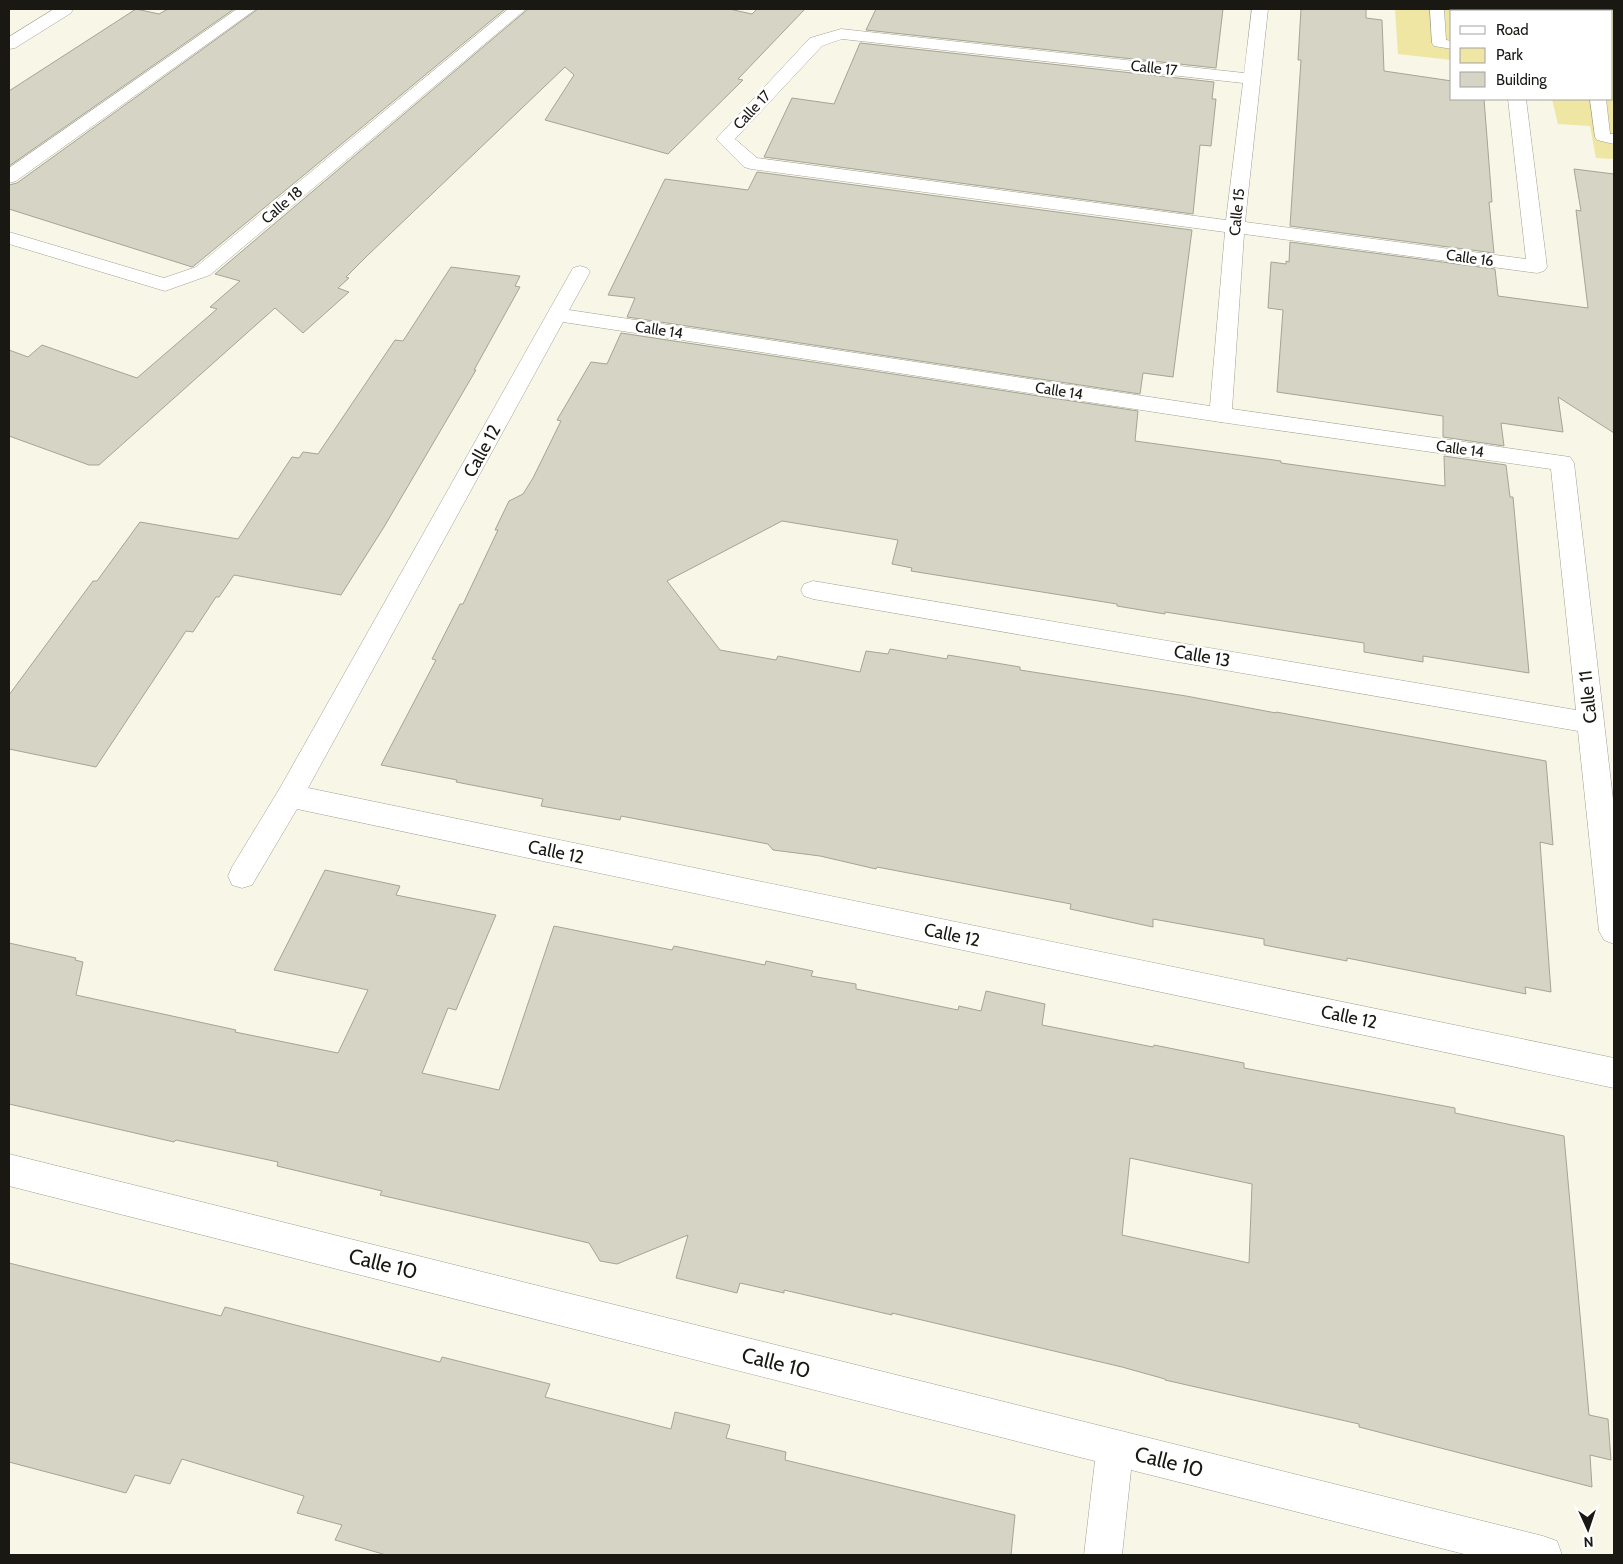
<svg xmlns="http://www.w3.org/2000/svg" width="1623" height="1564" font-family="Cabin,sans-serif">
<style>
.green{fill:#eee6a2}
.building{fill:#d5d4c5;stroke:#a5a495;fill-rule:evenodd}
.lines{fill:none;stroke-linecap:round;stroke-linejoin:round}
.service-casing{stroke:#a2a092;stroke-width:1}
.minor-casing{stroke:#a2a092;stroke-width:1}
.tertiary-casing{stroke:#a2a092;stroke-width:1}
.service{fill:#fff;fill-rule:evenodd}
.minor{fill:#fff;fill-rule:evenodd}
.tertiary{fill:#fff;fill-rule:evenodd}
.labels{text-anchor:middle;stroke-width:5;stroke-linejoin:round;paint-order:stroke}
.far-street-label{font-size:15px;fill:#191813;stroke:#fff}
.street-label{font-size:18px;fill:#191813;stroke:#fff}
.near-street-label{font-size:21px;fill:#191813;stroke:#fff}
</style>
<rect width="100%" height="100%" fill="#f7f6e7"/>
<!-- green -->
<polygon class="green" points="1395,9 1614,9 1614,159 1596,158 1590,126 1558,124 1552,99 1612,99 1612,11 1452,11 1452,60 1398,54"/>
<!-- building -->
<g class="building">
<polygon points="136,9 159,14 168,9 234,9 9,166 9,91"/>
<polygon points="258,9 505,9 195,265 192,267 9,209 9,185 17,183"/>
<polygon points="528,9 729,9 752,14 757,9 805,9 738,79 743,80 668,154 545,120 574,75 565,67 368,255 346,277 349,278 338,288 349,292 303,333 275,308 99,465 89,465 9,436 9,350 28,357 42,345 137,378 217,309 210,307 240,281 215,274"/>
<polygon points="876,9 1223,9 1216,68 866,30"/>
<polygon points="1301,9 1366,9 1366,18 1382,20 1384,71 1452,81 1452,99 1484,99 1492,202 1489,202 1494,253 1290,226 1301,60 1298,60"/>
<polygon points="860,43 1214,82 1212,99 1216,99 1211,146 1200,145 1193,214 764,157 792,98 834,104"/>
<polygon points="1574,169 1614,174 1614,433 1558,397 1563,432 1501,423 1504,446 1443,437 1443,416 1277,392 1283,310 1268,308 1271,262 1286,264 1286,261 1289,262 1290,242 1495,269 1498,296 1588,308 1576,210 1581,211"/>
<polygon points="757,172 1192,230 1173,377 1143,373 1140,394 627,317 635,298 608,295 665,179 748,190"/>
<polygon points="451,267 520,276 515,286 520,287 474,370 476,370 384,527 341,595 234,575 219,597 216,597 193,632 186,631 96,767 9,749 9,695 93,581 97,581 140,522 238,539 292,457 299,458 303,452 318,454 395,340 403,341"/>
<polygon points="621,333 1138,411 1135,441 1281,461 1281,463 1445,486 1444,456 1506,465 1510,497 1513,497 1529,673 1423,656 1423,662 1364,652 1364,643 1165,612 1165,614 1117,606 1117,604 911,571 912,568 892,564 898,540 782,521 667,581 720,650 776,660 778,656 860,672 866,651 888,654 890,649 947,659 948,655 1020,667 1020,670 1186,696 1276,713 1276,712 1546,761 1553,845 1540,842 1551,992 1525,987 1526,994 1347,958 1347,961 1264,945 1264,939 1153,919 1153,927 1070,909 1071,904 877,867 876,869 820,856 773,850 768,844 621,816 620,820 541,806 543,799 456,782 457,780 381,765 436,660 432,659 460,604 463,604 498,530 495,530 509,501 523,494 533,478 561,421 557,420 591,362 607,364"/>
<path d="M325 870 400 886 396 895 496 915 456 1010 448 1008 422 1073 499 1090 554 926 672 950 674 946 765 965 766 961 813 971 811 976 856 984V989L958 1010 959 1006 981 1011 986 991 1045 1004 1042 1025 1153 1047 1154 1045 1244 1063V1068L1455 1108V1113L1564 1136 1589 1415 1608 1419 1611 1460 1590 1455 1592 1487 1359 1427V1424L1165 1380V1379L1122 1367 892 1313V1315L784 1290V1293L740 1283 737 1293 676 1278 688 1235 617 1264 600 1261 589 1243 380 1195 382 1191 277 1166 278 1162 176 1140 174 1142 9 1104V943L76 958 75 960 83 962 76 995 236 1030 235 1032 338 1053 368 990 274 970ZM1130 1158 1252 1184 1249 1263 1122 1235Z"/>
<polygon points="9,1263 221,1316 225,1307 440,1362 442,1357 550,1384 545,1397 671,1429 675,1412 730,1425 726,1438 786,1452 785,1460 1015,1515 1011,1555 386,1555 335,1540 342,1525 297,1513 304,1496 182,1459 170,1484 135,1475 126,1493 9,1462"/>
</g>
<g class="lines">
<!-- service casing -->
<g class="service-casing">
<g id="service">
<polygon points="1430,9 1444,9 1446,40 1452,41 1452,49 1434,46 1432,43"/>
<rect x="1517" y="9" width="14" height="2"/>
<polygon points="1576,9 1590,9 1591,11 1577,11"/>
<polygon points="1590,99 1606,99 1610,134 1614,134 1614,144 1597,140 1595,137"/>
</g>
</g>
<!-- minor casing -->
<g class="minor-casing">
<g id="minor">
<polygon points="237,9 256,9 16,181 9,183 9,168"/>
<polygon points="508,9 526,9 210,275 165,291 9,244 9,232 164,278 196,267"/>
<path d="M1252 9H1268L1245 222 1526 259 1508 99H1526L1547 267 1544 271 1537 273 1244 234 1232 409 1570 457 1574 463 1614 808V944L1604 940 1599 931 1578 731 813 599 804 596 801 590 804 584 813 581 1576 710 1551 469 1220 422 563 322 308 788 1614 1058V1088L297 809 252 885 242 888 232 885 228 876 232 867 280 788 573 268 580 266 587 268 590 272 569 310 1210 406 1225 232 751 169 744 167 716 139 810 38 841 29 1244 73ZM842 39 1243 83 1226 220 757 158 735 139 822 46Z"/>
<polygon points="9,1154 1543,1536 1557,1541 1562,1555 1468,1555 1131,1470 1122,1555 1084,1555 1095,1461 9,1186"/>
</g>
</g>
<!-- tertiary casing -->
<g class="tertiary-casing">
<polygon id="tertiary" points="54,9 73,9 71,13 15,48 9,49 9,37"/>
</g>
<!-- service -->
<use href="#service" class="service"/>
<!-- minor -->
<use href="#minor" class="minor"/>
<!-- tertiary -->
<use href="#tertiary" class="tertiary"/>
</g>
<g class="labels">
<!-- far-street labels -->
<g class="far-street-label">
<text transform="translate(1154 68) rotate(6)" y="5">Calle 17</text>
<text transform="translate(752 110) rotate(-47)" y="5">Calle 17</text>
<text transform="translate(282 205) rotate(-40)" y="5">Calle 18</text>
<text transform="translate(1237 212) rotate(-84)" y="5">Calle 15</text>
<text transform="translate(1470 258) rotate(8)" y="5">Calle 16</text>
<text transform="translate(659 330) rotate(9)" y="5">Calle 14</text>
<text transform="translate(1059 391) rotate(9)" y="5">Calle 14</text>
<text transform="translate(1460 449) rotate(8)" y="5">Calle 14</text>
</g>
<!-- street labels -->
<g class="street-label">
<text transform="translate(482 451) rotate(-61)" y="6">Calle 12</text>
<text transform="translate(1202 656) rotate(10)" y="6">Calle 13</text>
<text transform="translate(1588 697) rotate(-96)" y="6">Calle 11</text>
<text transform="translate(556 852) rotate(12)" y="6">Calle 12</text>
<text transform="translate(952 935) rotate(12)" y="6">Calle 12</text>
<text transform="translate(1349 1017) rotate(12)" y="6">Calle 12</text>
</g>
<!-- near-street labels -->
<g class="near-street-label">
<text transform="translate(383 1264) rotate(14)" y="7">Calle 10</text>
<text transform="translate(776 1363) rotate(14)" y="7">Calle 10</text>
<text transform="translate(1169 1462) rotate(14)" y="7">Calle 10</text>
</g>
</g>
<!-- border -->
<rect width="1623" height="1564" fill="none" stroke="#191813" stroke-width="20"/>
<!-- legend -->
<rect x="1450" y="10" width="162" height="90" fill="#ffffff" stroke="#a3a3a1"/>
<rect x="1460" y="26" width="25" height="8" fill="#ffffff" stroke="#a3a3a1"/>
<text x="1496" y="35" font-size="15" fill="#191813">Road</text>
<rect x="1460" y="48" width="25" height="15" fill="#eee6a2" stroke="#a3a3a1"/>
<text x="1496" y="60" font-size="15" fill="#191813">Park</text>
<rect x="1460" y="72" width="25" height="15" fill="#d5d4c5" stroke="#a3a3a1"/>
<text x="1496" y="85" font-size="15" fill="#191813">Building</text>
<!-- north arrow -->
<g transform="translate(1588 1529) rotate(177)" stroke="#ffffff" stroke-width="4" paint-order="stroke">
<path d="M0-4L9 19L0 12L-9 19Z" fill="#191813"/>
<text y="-8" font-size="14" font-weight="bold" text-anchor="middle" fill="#191813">N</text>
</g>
</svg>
